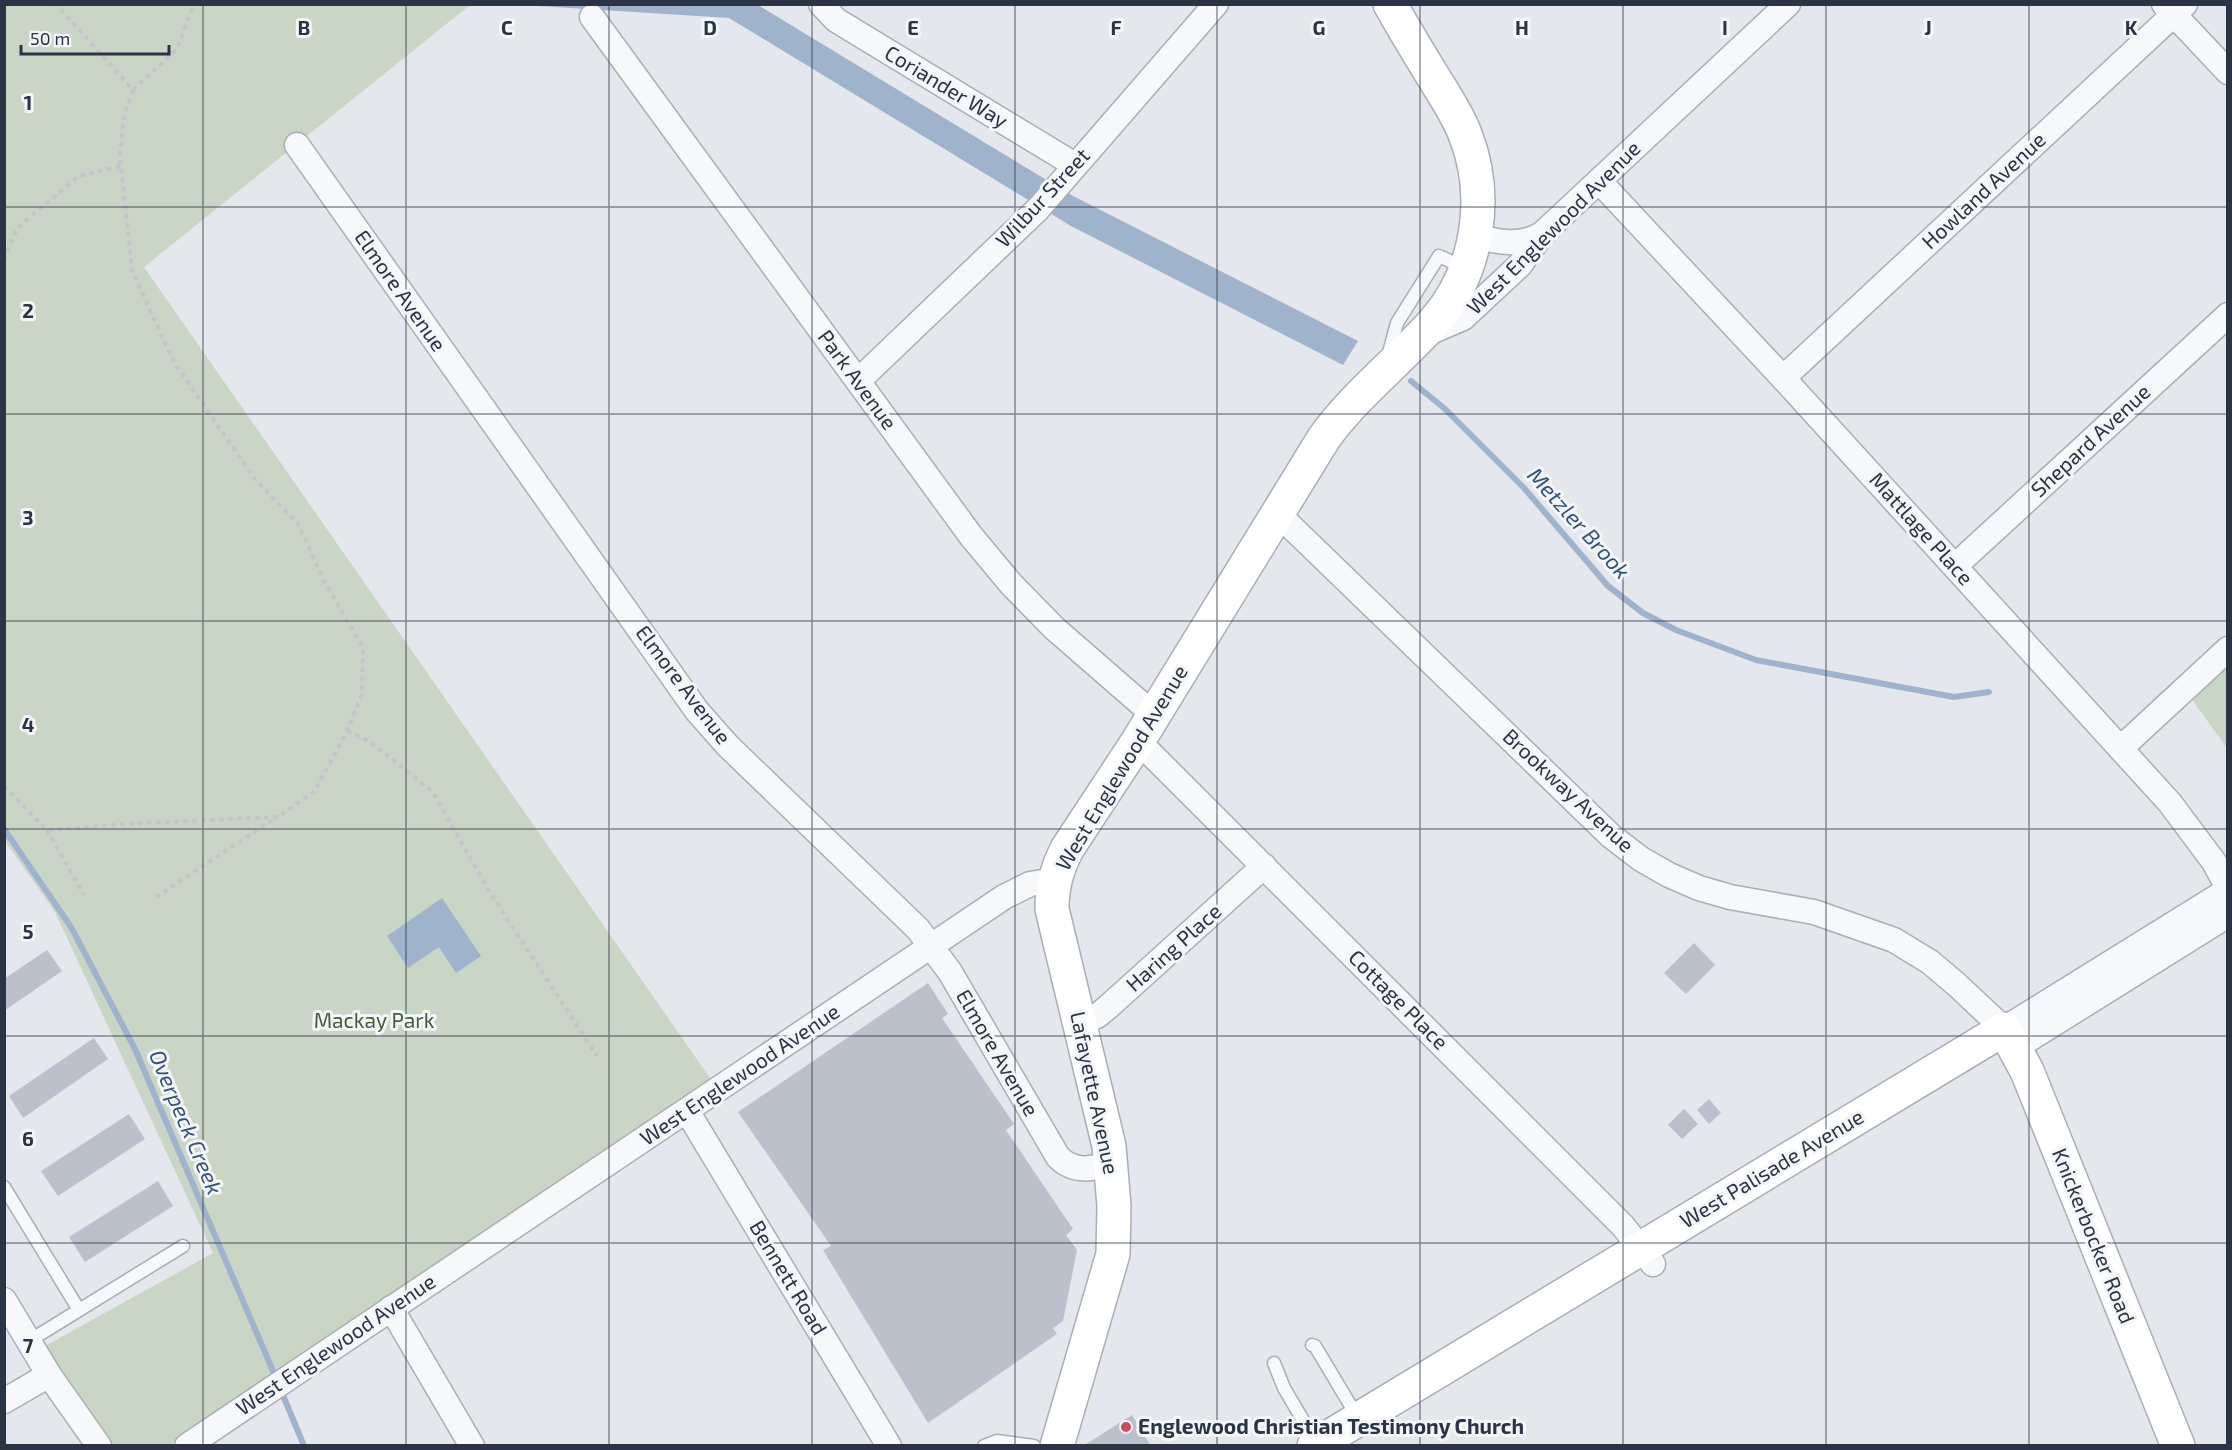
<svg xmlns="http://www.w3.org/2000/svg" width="2232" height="1450" font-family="'Exo 2',sans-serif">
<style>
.green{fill:#c9d6c5}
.water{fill:#9fb4cc}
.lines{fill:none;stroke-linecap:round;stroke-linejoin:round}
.stream{stroke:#9fb4cc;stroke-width:6}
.building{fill:#bbc0ca}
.lane-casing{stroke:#a9aeb7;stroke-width:15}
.street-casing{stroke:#a9aeb7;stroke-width:27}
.secondary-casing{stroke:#a9aeb7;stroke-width:36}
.path{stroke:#c2c5cb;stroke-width:4;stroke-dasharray:4.5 4.5;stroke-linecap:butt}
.lane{stroke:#f7f8fa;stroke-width:12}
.street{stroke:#f7f8fa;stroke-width:24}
.secondary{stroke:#fff;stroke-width:33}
.grid{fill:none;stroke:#2b3445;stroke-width:1.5;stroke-opacity:0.55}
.poi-dot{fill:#d1495b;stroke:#f4f6f9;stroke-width:2}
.labels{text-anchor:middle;stroke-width:6;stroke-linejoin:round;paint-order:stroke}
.street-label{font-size:21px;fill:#2b3445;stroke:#f4f6f9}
.park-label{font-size:21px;fill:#3f6138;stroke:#f4f6f9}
.poi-label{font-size:21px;font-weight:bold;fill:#2b3445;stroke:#f4f6f9;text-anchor:start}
.water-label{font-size:22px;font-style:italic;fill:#34527a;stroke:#f4f6f9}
.grid-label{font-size:20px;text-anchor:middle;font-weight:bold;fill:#2b3445;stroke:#f4f6f9;stroke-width:6;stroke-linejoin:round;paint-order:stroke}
</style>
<rect width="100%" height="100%" fill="#e4e7ec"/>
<!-- green -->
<g class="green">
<polygon points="5,5 470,5 144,267 717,1088 170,1445 94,1445 36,1351 213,1253 55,912 5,841"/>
<polygon points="2227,657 2227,748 2188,694"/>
</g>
<!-- water -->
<g class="water">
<polygon points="523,5 758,5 1073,196 1358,341 1343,365 1071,226 729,18"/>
<polygon points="442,898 481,956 456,973 439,947 408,968 387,936"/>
</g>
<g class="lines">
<!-- stream -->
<g class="stream">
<polyline points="1411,381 1445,409 1524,488 1608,586 1643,613 1676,630 1756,660 1954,697 1989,692"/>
<polyline points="4,829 71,927 135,1049 276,1378"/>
<polyline points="280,1388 304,1446"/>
</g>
</g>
<!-- building -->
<g class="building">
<polygon points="1694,943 1715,965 1686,994 1664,973"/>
<polygon points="47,950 62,971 4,1011 4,979"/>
<polygon points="928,983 948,1014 942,1018 1014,1124 1006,1130 1073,1229 1066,1235 1077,1250 1063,1321 1053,1328 1057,1334 928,1423 823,1250 831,1246 738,1112"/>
<polygon points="94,1038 108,1059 23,1118 9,1096"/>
<polygon points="1709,1099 1721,1113 1709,1124 1697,1110"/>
<polygon points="1684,1109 1698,1124 1682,1139 1668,1125"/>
<polygon points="129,1114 145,1139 58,1196 41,1171"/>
<polygon points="158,1181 173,1206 85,1262 69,1237"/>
<polygon points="1132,1415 1151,1446 1083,1446"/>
</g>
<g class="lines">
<!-- lane casing -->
<g class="lane-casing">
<g id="lane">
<polyline points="1388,356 1397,323 1439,256 1465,268"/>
<polyline points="4,1187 79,1310"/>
<polyline points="29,1341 183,1246"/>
<polyline points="1312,1345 1315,1346 1358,1418"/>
<polyline points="1274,1363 1284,1388 1317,1444"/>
<polyline points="984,1446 997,1441 1034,1446"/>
</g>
</g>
<!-- street casing -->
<g class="street-casing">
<g id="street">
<polyline points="821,4 836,20 1075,165"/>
<polyline points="2164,4 2228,72"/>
<polyline points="592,17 971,536 1011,584 1054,628 1154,715"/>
<path d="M297 145 697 711 728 746 918 929 950 972 1058 1157C1074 1173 1091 1169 1112 1164"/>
<polyline points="1599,181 1783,378 2170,803 2214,862 2228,888"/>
<path d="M1475 236C1497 242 1521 247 1542 234"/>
<polyline points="1426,334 1463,318 1520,265 1542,234 1788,4"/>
<polyline points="1783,378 2185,4"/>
<polyline points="858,381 1038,209 1216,4"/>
<polyline points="1278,514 1611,836 1641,859 1669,875 1699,888 1730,897 1814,912 1894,940 1930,962 1956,984 2004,1029 2228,890"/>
<polyline points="1955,566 2228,315"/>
<polyline points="1138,741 1623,1226 1653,1264"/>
<polyline points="2121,748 2228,649"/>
<polyline points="1080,1023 1097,1016 1108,1007 1264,866"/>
<polyline points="2015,1048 2228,915"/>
<polyline points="687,1111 889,1446"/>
<polyline points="4,1300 49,1375 99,1446"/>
<polyline points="391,1308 472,1446"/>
<polyline points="4,1401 49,1375"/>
<polyline points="187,1446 1004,897 1030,884 1055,880"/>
</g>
</g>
<!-- secondary casing -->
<g class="secondary-casing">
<g id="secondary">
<path d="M1057 1446 1113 1254 1114 1206 1109 1146 1052 909C1052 886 1057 869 1067 849L1138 741 1324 438C1356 394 1398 362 1434 322 1478 272 1490 197 1465 134 1458 116 1447 99 1437 83 1421 57 1405 31 1390 4"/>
<polyline points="1314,1446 2004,1029 2027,1071 2178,1446"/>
</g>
</g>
<!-- path -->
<g class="path">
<polyline points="133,90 177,49 194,4"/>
<polyline points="4,260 17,228 79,176 121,166"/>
<polyline points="347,731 369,741 433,792 489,891 597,1056"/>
<polyline points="4,786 47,830 142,823 278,817 314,792 347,731 362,694 363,647 325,583 298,524 254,478 174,362 132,271 120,156 124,116 133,90 56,4"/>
<polyline points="47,830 84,895"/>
<polyline points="156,897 277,817"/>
</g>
<!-- lane -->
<use href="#lane" class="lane"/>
<!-- street -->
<use href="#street" class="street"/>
<!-- secondary -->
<use href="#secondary" class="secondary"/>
</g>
<!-- grid -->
<path class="grid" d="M203 4V1446M406 4V1446M609 4V1446M812 4V1446M1015 4V1446M1217 4V1446M1420 4V1446M1623 4V1446M1826 4V1446M2029 4V1446M4 207H2228M4 414H2228M4 621H2228M4 829H2228M4 1036H2228M4 1243H2228"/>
<!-- markers -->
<circle class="poi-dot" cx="1126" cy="1427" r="6"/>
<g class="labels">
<!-- street labels -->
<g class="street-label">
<text transform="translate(946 87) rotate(31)" y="7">Coriander Way</text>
<text transform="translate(1984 191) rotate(-43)" y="7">Howland Avenue</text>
<text transform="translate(1043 198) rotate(-47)" y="7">Wilbur Street</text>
<text transform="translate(1554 228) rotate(-45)" y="7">West Englewood Avenue</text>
<text transform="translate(400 291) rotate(55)" y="7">Elmore Avenue</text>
<text transform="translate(857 380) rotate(54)" y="7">Park Avenue</text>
<text transform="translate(2091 441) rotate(-43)" y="7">Shepard Avenue</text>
<text transform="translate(1921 529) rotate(48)" y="7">Mattlage Place</text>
<text transform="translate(683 685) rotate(53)" y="7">Elmore Avenue</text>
<text transform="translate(1122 768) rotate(-59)" y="7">West Englewood Avenue</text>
<text transform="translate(1568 791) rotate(43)" y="7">Brookway Avenue</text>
<text transform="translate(1174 948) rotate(-42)" y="7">Haring Place</text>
<text transform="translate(1398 1000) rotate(45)" y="7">Cottage Place</text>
<text transform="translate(997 1053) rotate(60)" y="7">Elmore Avenue</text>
<text transform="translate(740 1075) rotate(-34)" y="7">West Englewood Avenue</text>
<text transform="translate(1094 1093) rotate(78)" y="7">Lafayette Avenue</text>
<text transform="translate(1772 1169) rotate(-31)" y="7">West Palisade Avenue</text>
<text transform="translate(2093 1236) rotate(68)" y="7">Knickerbocker Road</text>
<text transform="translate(788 1278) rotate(59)" y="7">Bennett Road</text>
<text transform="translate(336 1345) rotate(-34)" y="7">West Englewood Avenue</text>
</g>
<!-- park labels -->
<g class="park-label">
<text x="374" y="1028">Mackay Park</text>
</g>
<!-- poi labels -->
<g class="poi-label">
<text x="1138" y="1434">Englewood Christian Testimony Church</text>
</g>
<!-- water labels -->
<g class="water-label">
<text transform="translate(1579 523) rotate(48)" y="8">Metzler Brook</text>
<text transform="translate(186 1122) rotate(67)" y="8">Overpeck Creek</text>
</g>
</g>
<g class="grid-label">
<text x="304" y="35">B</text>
<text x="507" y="35">C</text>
<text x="710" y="35">D</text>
<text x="913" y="35">E</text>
<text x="1116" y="35">F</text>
<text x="1319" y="35">G</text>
<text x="1522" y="35">H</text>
<text x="1725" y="35">I</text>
<text x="1928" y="35">J</text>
<text x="2131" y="35">K</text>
<text x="28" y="110">1</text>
<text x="28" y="318">2</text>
<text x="28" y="525">3</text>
<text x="28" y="732">4</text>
<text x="28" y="939">5</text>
<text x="28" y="1146">6</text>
<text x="28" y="1353">7</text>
</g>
<!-- border -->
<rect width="2232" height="1450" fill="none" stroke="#2b3445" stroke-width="12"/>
<!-- scale -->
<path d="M21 45v9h148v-9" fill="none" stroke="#2b3445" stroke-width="3"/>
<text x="30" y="45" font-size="18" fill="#2b3445" stroke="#f4f6f9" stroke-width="4.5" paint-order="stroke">50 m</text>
</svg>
